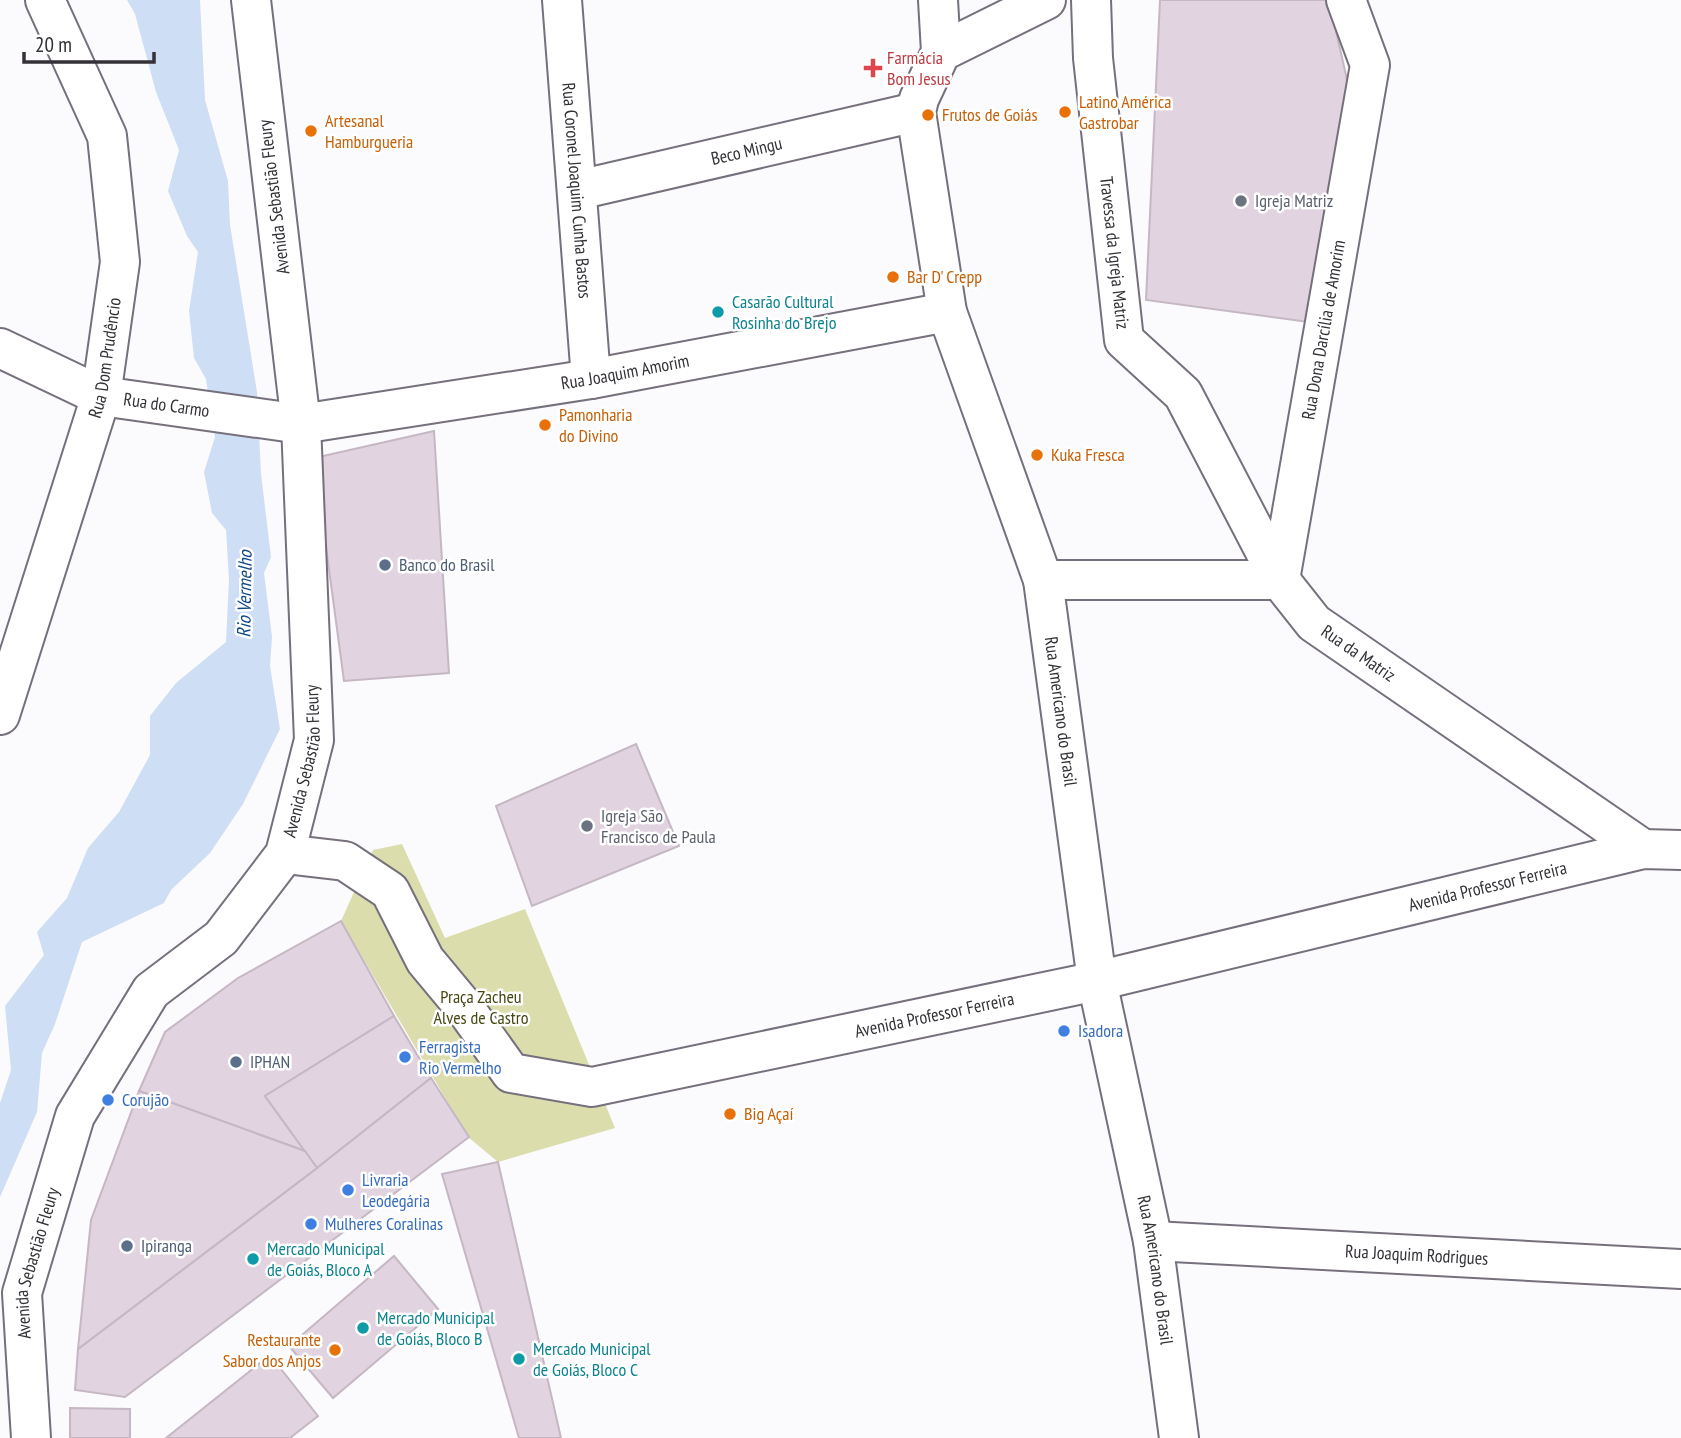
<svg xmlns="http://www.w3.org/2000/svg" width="1681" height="1438" font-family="'PT Sans Narrow',sans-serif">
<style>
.green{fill:#dbddad}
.water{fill:#cddef5}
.building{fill:#e1d3df;stroke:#c5b7c3;stroke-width:2}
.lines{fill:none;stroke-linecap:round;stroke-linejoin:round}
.street-casing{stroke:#766f7c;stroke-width:42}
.secondary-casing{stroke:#766f7c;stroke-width:42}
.street{stroke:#fff;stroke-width:38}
.secondary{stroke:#fff;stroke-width:38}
.health-dot{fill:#e0444e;stroke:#fff;stroke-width:2.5}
.food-dot{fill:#e8710a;stroke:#fff;stroke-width:2.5}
.worship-dot{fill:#6b7280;stroke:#fff;stroke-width:2.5}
.culture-dot{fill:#0f9aa8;stroke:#fff;stroke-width:2.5}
.service-dot{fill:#5c6f8a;stroke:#fff;stroke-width:2.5}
.shop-dot{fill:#3f7fe0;stroke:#fff;stroke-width:2.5}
.labels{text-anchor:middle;stroke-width:5;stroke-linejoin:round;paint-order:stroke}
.health-label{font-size:18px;fill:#be3a42;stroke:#fff;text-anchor:start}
.food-label{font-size:18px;fill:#c56008;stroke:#fff;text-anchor:start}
.street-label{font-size:18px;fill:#343137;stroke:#fff}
.worship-label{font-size:18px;fill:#5b616d;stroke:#fff;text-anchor:start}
.culture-label{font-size:18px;fill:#0d838f;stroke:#fff;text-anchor:start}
.service-label{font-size:18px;fill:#4e5e75;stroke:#fff;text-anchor:start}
.park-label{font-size:18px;fill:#474814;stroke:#fff}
.shop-label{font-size:18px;fill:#366cbe;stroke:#fff;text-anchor:start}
.water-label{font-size:19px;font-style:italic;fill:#104887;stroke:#fff}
</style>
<rect width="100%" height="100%" fill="#fbfafd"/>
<!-- green -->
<polygon class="green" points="402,844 445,938 525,909 615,1128 498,1162 468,1137 341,921 373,850"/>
<!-- water -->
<polygon class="water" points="127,0 200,0 205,100 228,181 230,225 257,392 261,474 271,557 264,573 272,637 270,666 280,729 243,804 210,853 171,890 164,903 82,942 55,1024 42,1053 37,1112 0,1197 0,1103 11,1070 5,1006 44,955 37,932 67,898 88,848 119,812 150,755 150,716 176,683 226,642 229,580 226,530 212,513 204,472 215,437 206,379 194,358 189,311 198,252 187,236 168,191 179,150 156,92 135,14"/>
<!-- building -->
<g class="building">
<polygon points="1160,0 1329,0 1352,102 1308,322 1146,300"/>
<polygon points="434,431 449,673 344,681 314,458"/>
<polygon points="636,744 679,846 532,906 496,806"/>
<polygon points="341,921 394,1016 265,1096 305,1151 139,1091 165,1032 238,978"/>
<polygon points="394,1016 431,1078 317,1168 265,1096"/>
<polygon points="431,1078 469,1137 125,1397 75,1390 78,1349 317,1168"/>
<polygon points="139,1091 305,1151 317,1168 78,1349 91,1220"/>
<polygon points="498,1162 561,1438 519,1438 442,1174"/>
<polygon points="394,1256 438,1309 333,1398 289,1346"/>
<polygon points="270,1355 318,1416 290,1438 166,1438"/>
<polygon points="70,1408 130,1409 130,1438 70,1438"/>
</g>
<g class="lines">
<!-- street casing -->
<g class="street-casing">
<g id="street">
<path id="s1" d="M562 0 591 379"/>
<path id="s2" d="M938 0 941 52 919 99 916 112 947 312 1043 580 1097 981 1153 1241 1179 1438"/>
<path id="s3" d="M1091 0 1093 58 1124 340 1183 394 1280 580 1314 623 1643 849"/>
<polyline points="941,52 1046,0"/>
<path id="s4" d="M578 190 916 112"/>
<path id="s5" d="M0 348 101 396 301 424 591 379 947 312"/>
<polyline points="1043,580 1280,580"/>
<path id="s6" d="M1280 580 1370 65 1346 0"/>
<path id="s7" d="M0 715 101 396 120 262 107 136 45 0"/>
<path id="s8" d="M285 854 345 861 390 891 425 960 464 1007 511 1073 592 1087 1097 981 1643 849 1681 850"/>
<path id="s9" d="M1153 1241 1681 1269"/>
</g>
</g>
<!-- secondary casing -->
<g class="secondary-casing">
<g id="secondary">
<path id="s10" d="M31 1438 22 1293 75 1116 151 991 221 938 285 854 314 740 301 424 251 0"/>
</g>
</g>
<!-- street -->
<use href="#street" class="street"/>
<!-- secondary -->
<use href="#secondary" class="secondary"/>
</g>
<!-- markers -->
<path class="health-dot" d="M869.5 57.5h7v7h7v7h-7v7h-7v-7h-7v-7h7z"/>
<g class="food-dot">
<circle cx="1065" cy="112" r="7"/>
<circle cx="928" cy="115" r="7"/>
<circle cx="311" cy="131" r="7"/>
<circle cx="893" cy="277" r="7"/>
<circle cx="545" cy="425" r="7"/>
<circle cx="1037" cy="455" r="7"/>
<circle cx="730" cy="1114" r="7"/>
<circle cx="335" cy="1350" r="7"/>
</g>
<g class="worship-dot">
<circle cx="1241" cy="201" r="7"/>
<circle cx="587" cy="826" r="7"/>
</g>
<g class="culture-dot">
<circle cx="718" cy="312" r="7"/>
<circle cx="253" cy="1259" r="7"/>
<circle cx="363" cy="1328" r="7"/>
<circle cx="519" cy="1359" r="7"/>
</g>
<g class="service-dot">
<circle cx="385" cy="565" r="7"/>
<circle cx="236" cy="1062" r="7"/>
<circle cx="127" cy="1246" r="7"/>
</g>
<g class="shop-dot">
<circle cx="1064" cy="1031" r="7"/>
<circle cx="405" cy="1057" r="7"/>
<circle cx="108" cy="1100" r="7"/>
<circle cx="348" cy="1190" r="7"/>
<circle cx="311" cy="1224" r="7"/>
</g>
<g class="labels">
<!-- health labels -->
<g class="health-label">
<text x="887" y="64">Farmácia<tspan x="887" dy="21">Bom Jesus</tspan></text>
</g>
<!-- food labels -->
<g class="food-label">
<text x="1079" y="108">Latino América<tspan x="1079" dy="21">Gastrobar</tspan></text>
<text x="942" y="121">Frutos de Goiás</text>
<text x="325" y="127">Artesanal<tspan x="325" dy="21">Hamburgueria</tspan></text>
<text x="907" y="283">Bar D' Crepp</text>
<text x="559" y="421">Pamonharia<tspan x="559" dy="21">do Divino</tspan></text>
<text x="1051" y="461">Kuka Fresca</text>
<text x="744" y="1120">Big Açaí</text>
<text x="321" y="1346" text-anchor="end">Restaurante<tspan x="321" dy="21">Sabor dos Anjos</tspan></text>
</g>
<!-- street labels -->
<g class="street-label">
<text dy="6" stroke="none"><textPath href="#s4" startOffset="173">Beco Mingu</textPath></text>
<text dy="6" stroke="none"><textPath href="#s1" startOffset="191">Rua Coronel Joaquim Cunha Bastos</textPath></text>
<text transform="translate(274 197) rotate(-97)" y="6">Avenida Sebastião Fleury</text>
<text dy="6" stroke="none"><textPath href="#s3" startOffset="254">Travessa da Igreja Matriz</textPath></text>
<text dy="6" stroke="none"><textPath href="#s6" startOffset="254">Rua Dona Darcília de Amorim</textPath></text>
<text dy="6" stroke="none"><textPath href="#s7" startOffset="373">Rua Dom Prudêncio</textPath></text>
<text dy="6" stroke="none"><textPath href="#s5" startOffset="642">Rua Joaquim Amorim</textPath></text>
<text dy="6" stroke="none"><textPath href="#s5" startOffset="178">Rua do Carmo</textPath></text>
<text dy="6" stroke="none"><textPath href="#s3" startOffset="740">Rua da Matriz</textPath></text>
<text dy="6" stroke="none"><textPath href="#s2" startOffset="737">Rua Americano do Brasil</textPath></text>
<text dy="6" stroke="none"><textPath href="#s10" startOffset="765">Avenida Sebastião Fleury</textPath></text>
<text dy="6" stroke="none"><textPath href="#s8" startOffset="1334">Avenida Professor Ferreira</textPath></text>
<text dy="6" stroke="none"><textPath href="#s8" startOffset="766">Avenida Professor Ferreira</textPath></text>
<text dy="6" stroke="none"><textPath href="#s9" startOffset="264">Rua Joaquim Rodrigues</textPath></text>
<text dy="6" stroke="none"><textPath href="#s10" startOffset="177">Avenida Sebastião Fleury</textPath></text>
<text dy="6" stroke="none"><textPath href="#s2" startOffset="1304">Rua Americano do Brasil</textPath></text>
</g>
<!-- worship labels -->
<g class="worship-label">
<text x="1255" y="207">Igreja Matriz</text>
<text x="601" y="822">Igreja São<tspan x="601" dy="21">Francisco de Paula</tspan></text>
</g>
<!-- culture labels -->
<g class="culture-label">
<text x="732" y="308">Casarão Cultural<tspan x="732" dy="21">Rosinha do Brejo</tspan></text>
<text x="267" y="1255">Mercado Municipal<tspan x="267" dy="21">de Goiás, Bloco A</tspan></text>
<text x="377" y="1324">Mercado Municipal<tspan x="377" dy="21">de Goiás, Bloco B</tspan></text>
<text x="533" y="1355">Mercado Municipal<tspan x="533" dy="21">de Goiás, Bloco C</tspan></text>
</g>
<!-- service labels -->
<g class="service-label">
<text x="399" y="571">Banco do Brasil</text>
<text x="250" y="1068">IPHAN</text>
<text x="141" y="1252">Ipiranga</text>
</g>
<!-- park labels -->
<g class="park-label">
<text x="481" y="1003">Praça Zacheu<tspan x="481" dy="21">Alves de Castro</tspan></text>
</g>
<!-- shop labels -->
<g class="shop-label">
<text x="1078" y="1037">Isadora</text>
<text x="419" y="1053">Ferragista<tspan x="419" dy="21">Rio Vermelho</tspan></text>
<text x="122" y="1106">Corujão</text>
<text x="362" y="1186">Livraria<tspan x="362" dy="21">Leodegária</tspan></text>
<text x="325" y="1230">Mulheres Coralinas</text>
</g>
<!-- water labels -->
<g class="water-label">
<text transform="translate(244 594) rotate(-89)" y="7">Rio Vermelho</text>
</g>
</g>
<!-- scale -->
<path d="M24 52v10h130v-10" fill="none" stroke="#343137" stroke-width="3.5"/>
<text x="35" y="52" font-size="21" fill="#343137" stroke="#ffffff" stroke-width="5" paint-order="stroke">20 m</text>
</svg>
